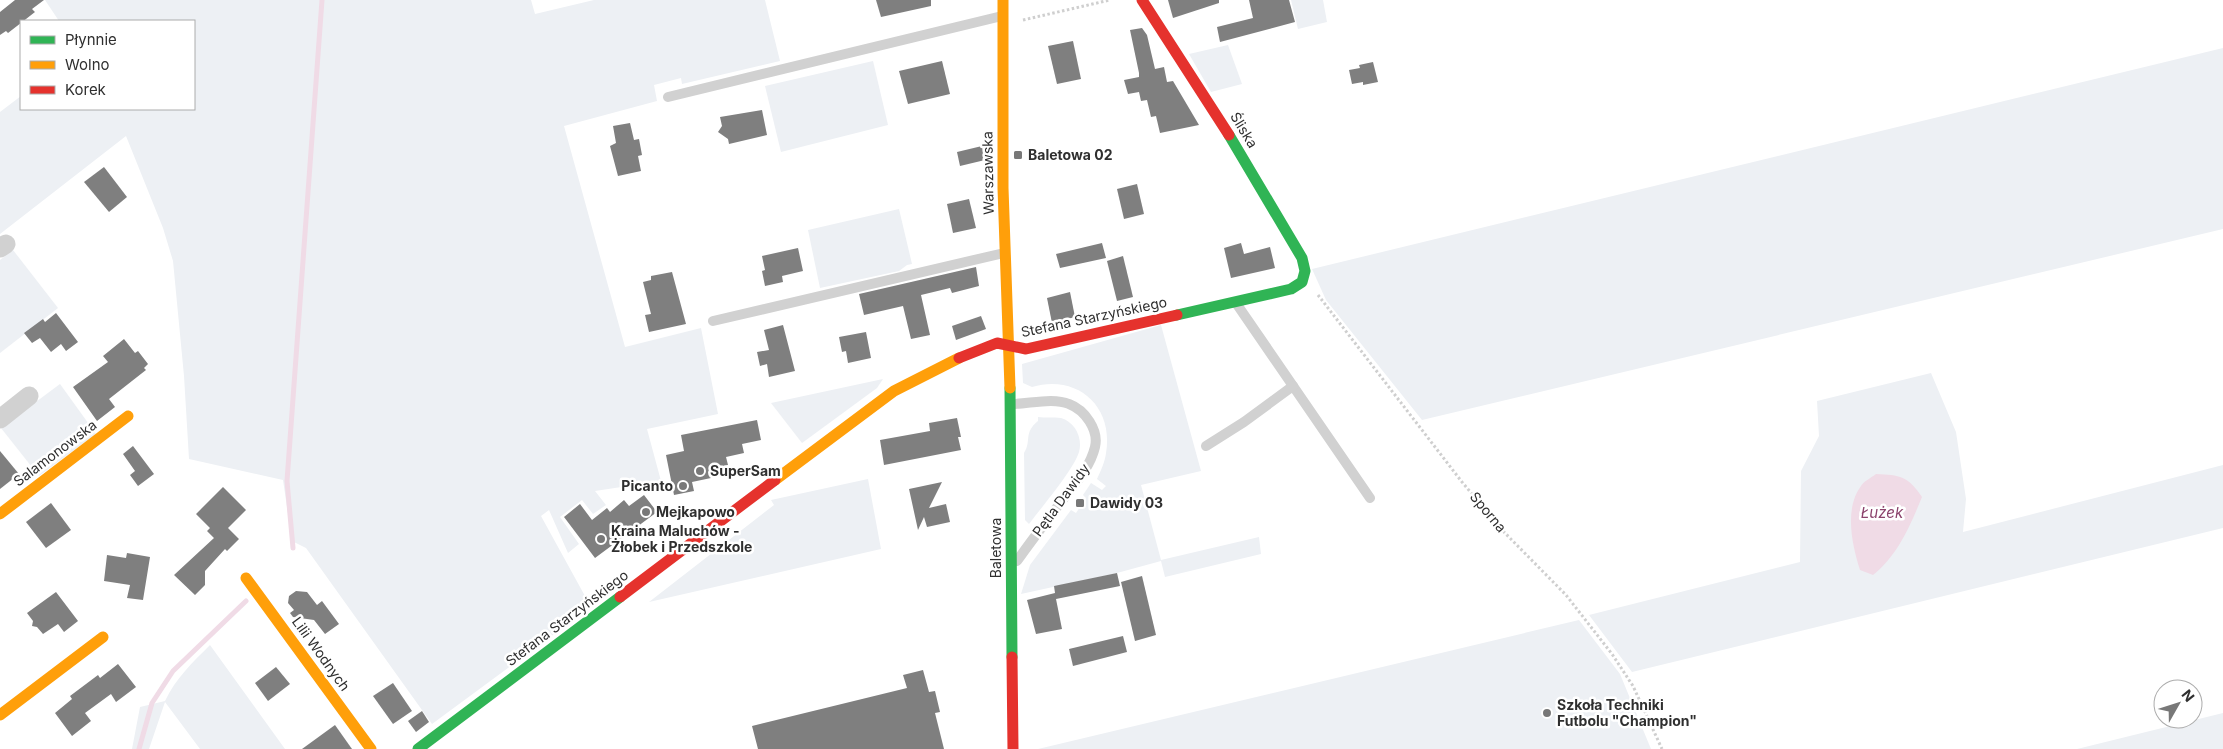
<svg xmlns="http://www.w3.org/2000/svg" width="2223" height="749" font-family="Inter,sans-serif">
<style>
.green{fill:#edf0f4}
.water{fill:#f0dbe6}
.lines{fill:none;stroke-linecap:round;stroke-linejoin:round}
.stream{stroke:#f0dbe6;stroke-width:5}
.building{fill:#7f7f7f}
.path{stroke:#cfcfcf;stroke-width:3;stroke-dasharray:2.5 2.5;stroke-linecap:butt}
.lane{stroke:#d1d1d1;stroke-width:10}
.street{stroke:#d1d1d1;stroke-width:19}
.fast{stroke:#30b455;stroke-width:11}
.slow{stroke:#ff9f0a;stroke-width:11}
.jam{stroke:#e5322d;stroke-width:11}
.poi-dot{fill:#787878;stroke:#fff;stroke-width:2}
.labels{text-anchor:middle;stroke-width:5;stroke-linejoin:round;paint-order:stroke}
.street-label{font-size:14px;fill:#2f2f2f;stroke:#fff}
.poi-label{font-size:14px;font-weight:bold;fill:#2f2f2f;stroke:#fff;text-anchor:start}
.water-label{font-size:15px;font-style:italic;fill:#8b436c;stroke:#fff}
</style>
<rect width="100%" height="100%" fill="#fff"/>
<!-- green -->
<g class="green">
<polygon points="45,0 531,0 535,14 594,0 765,0 780,61 682,84 681,78 654,85 657,101 564,126 625,347 701,328 718,414 647,429 661,481 595,491 606,505 593,514 582,500 560,517 579,544 568,553 549,510 541,516 591,607 432,724 306,548 292,541 283,480 189,459 184,376 173,261 163,228 126,136 0,234 0,112 21,96 21,109 194,109 194,21 59,21"/>
<polygon points="1291,0 1323,0 1327,22 1298,29"/>
<polygon points="1228,45 1242,84 1211,92 1189,54"/>
<polygon points="2223,48 2223,229 1422,420 1326,300 1312,269"/>
<polygon points="873,61 888,125 781,152 765,86"/>
<polygon points="899,209 912,264 907,265 899,271 820,288 808,230"/>
<polygon points="13,250 58,308 0,353 0,260"/>
<path d="M1161 325 1201 471 1141 485 1161 560 1259 537 1261 554 1165 577 1161 561 1117 573 1021 594 1030 565 1071 510 1076 513 1086 498 1083 495 1091 483 1102 490 1106 486 1097 479C1101 470 1105 462 1106 453 1114 406 1077 374 1032 387L1023 383 1022 364Z"/>
<polygon points="1931,373 1956,432 1966,499 1963,532 2223,465 2223,528 1632,672 1589,615 1800,562 1801,471 1819,436 1817,401"/>
<polygon points="883,379 877,388 802,443 771,403"/>
<polygon points="60,384 96,434 39,476 1,428"/>
<path d="M1038 417C1045 418 1054 417 1061 418 1075 422 1083 438 1079 452 1074 469 1041 508 1029 524L1025 520 1024 453C1032 441 1023 433 1038 421Z"/>
<polygon points="868,479 881,549 649,602 774,505 771,500"/>
<polygon points="1579,620 1620,674 1651,749 1038,749"/>
<path d="M210 645 285 749H200L165 702 149 749H132L140 707 165 701C176 678 192 663 210 645Z"/>
<polygon points="2223,713 2223,749 2077,749"/>
</g>
<!-- water -->
<path class="water" d="M1876 474C1900 475 1908 476 1922 497 1910 526 1898 555 1873 575L1860 570C1852 545 1844 509 1861 486 1864 481 1871 478 1876 474Z"/>
<g class="lines">
<!-- stream -->
<g class="stream">
<polyline points="293,548 287,481 322,0"/>
<polyline points="139,749 152,703 173,671 246,601"/>
</g>
</g>
<!-- building -->
<g class="building">
<polygon points="15,0 44,0 32,9 35,12 8,33 6,31 0,35 0,12"/>
<polygon points="876,0 931,0 931,6 881,17"/>
<polygon points="1168,0 1219,0 1219,3 1173,18"/>
<polygon points="1249,0 1289,0 1295,22 1220,42 1217,27 1253,18"/>
<polygon points="1142,28 1147,35 1155,69 1164,67 1167,82 1173,81 1199,125 1160,133 1156,116 1151,117 1147,100 1141,101 1139,92 1128,94 1124,80 1139,77 1139,73 1130,30"/>
<polygon points="1073,41 1081,79 1057,84 1048,46"/>
<polygon points="942,61 950,94 908,104 899,71"/>
<polygon points="1373,62 1378,82 1363,85 1363,82 1352,84 1349,70 1360,68 1359,65"/>
<polygon points="762,110 767,135 729,144 728,139 718,132 722,126 720,117"/>
<polygon points="630,123 634,140 639,139 642,155 638,156 641,171 618,176 610,146 616,143 613,126"/>
<polygon points="982,146 985,160 960,166 957,152"/>
<polygon points="104,167 127,197 109,212 84,182"/>
<polygon points="1137,184 1144,214 1124,219 1117,189"/>
<polygon points="969,199 976,228 953,233 947,204"/>
<polygon points="1102,243 1106,258 1060,268 1056,254"/>
<polygon points="1241,243 1244,254 1270,247 1275,268 1231,278 1224,248"/>
<polygon points="798,248 803,271 782,276 783,282 765,286 762,271 765,270 762,256"/>
<polygon points="1123,256 1133,297 1117,301 1107,261"/>
<polygon points="976,267 979,286 952,293 950,288 921,295 930,335 911,339 903,306 864,315 859,294"/>
<polygon points="672,272 686,324 649,332 645,315 651,314 643,282 651,280 651,276"/>
<polygon points="1070,292 1075,317 1052,323 1047,298"/>
<polygon points="56,313 78,342 66,351 61,344 51,352 40,338 32,343 24,333 43,319 45,322"/>
<polygon points="981,316 986,329 956,340 952,326"/>
<polygon points="783,325 795,371 769,377 767,364 760,366 757,352 769,350 764,330"/>
<polygon points="866,332 871,358 848,363 846,351 842,352 839,337"/>
<polygon points="124,339 135,353 138,351 148,364 144,368 146,370 109,399 115,407 97,421 73,387 108,362 103,356"/>
<polygon points="957,418 961,437 958,437 961,450 884,465 880,440 930,431 929,423"/>
<polygon points="757,420 761,440 742,444 744,453 726,457 728,465 709,469 711,478 692,482 694,491 674,495 666,455 684,451 681,435"/>
<polygon points="133,446 154,474 138,486 130,475 135,471 123,454"/>
<polygon points="0,451 19,474 0,489"/>
<polygon points="942,482 929,508 946,504 950,522 927,527 924,517 918,530 909,489"/>
<polygon points="223,487 246,510 228,528 239,539 227,551 225,549 205,571 205,585 195,595 174,575 214,538 207,531 210,528 196,514"/>
<polygon points="644,495 657,512 595,558 564,517 580,504 592,520 607,508 610,512 624,500 629,506"/>
<polygon points="51,503 71,530 46,548 26,522"/>
<polygon points="127,553 150,557 143,600 127,598 130,585 104,581 107,555 126,558"/>
<polygon points="1117,573 1120,586 1056,599 1062,629 1036,634 1027,600 1055,593 1054,586"/>
<polygon points="1142,576 1156,635 1135,641 1121,582"/>
<polygon points="296,591 307,592 317,605 322,601 339,624 325,634 314,620 293,617 290,613 294,610 288,603 289,596"/>
<polygon points="56,592 78,621 64,632 58,624 43,634 37,627 32,626 33,621 27,613"/>
<polygon points="1123,636 1127,652 1073,666 1069,649"/>
<polygon points="118,664 136,687 116,702 111,694 85,713 91,721 72,736 55,713 72,699 70,696 98,675 100,678"/>
<polygon points="276,667 290,684 268,701 255,683"/>
<polygon points="923,670 929,692 935,691 940,712 935,713 944,749 758,749 752,726 907,688 903,675"/>
<polygon points="393,683 412,711 393,724 373,696"/>
<polygon points="422,711 429,722 416,732 408,721"/>
<polygon points="335,725 352,749 302,749"/>
</g>
<g class="lines">
<!-- path -->
<g class="path">
<polyline points="1023,20 1110,0"/>
<polyline points="1318,295 1462,482 1503,531 1566,595 1612,654 1633,686 1662,749"/>
</g>
<!-- lane -->
<g class="lane">
<polyline points="668,97 1002,16"/>
<polyline points="1236,303 1370,498"/>
<polyline points="713,321 1004,253"/>
<path d="M1012 404C1029 404 1053 397 1069 404 1085 410 1099 430 1095 447 1090 468 1074 485 1061 502 1046 522 1031 541 1017 561"/>
<polyline points="1206,446 1244,422 1293,386"/>
</g>
<!-- street -->
<g class="street">
<polyline points="0,248 6,244"/>
<polyline points="0,419 29,396"/>
</g>
<!-- fast -->
<g class="fast">
<polyline points="1177,315 1291,289 1302,282 1305,271 1302,258 1229,135"/>
<polyline points="1010,388 1012,657"/>
<polyline points="418,749 620,597"/>
</g>
<!-- slow -->
<g class="slow">
<polyline points="1003,0 1003,188 1010,388"/>
<polyline points="775,480 894,391 959,358"/>
<polyline points="0,514 128,416"/>
<polyline points="246,578 371,749"/>
<polyline points="0,715 103,637"/>
</g>
<!-- jam -->
<g class="jam">
<polyline points="1142,0 1229,135"/>
<polyline points="959,358 997,343 1026,349 1177,315"/>
<polyline points="620,597 775,480"/>
<polyline points="1012,657 1013,749"/>
</g>
</g>
<!-- markers -->
<g class="poi-dot">
<rect x="1013" y="150" width="10" height="10" rx="2.5"/>
<circle cx="700" cy="471" r="5"/>
<circle cx="683" cy="486" r="5"/>
<rect x="1075" y="498" width="10" height="10" rx="2.5"/>
<circle cx="646" cy="512" r="5"/>
<circle cx="601" cy="539" r="5"/>
<circle cx="1547" cy="713" r="5"/>
</g>
<g class="labels">
<!-- street labels -->
<g class="street-label">
<text transform="translate(1244 130) rotate(59)" y="5">Śliska</text>
<text transform="translate(988 173) rotate(-91)" y="5">Warszawska</text>
<text transform="translate(1094 317) rotate(-12)" y="5">Stefana Starzyńskiego</text>
<text transform="translate(55 453) rotate(-37)" y="5">Salamonowska</text>
<text transform="translate(1061 500) rotate(-54)" y="5">Pętla Dawidy</text>
<text transform="translate(1488 512) rotate(50)" y="5">Sporna</text>
<text transform="translate(996 548) rotate(-90)" y="5">Baletowa</text>
<text transform="translate(567 618) rotate(-37)" y="5">Stefana Starzyńskiego</text>
<text transform="translate(321 654) rotate(54)" y="5">Lilii Wodnych</text>
</g>
<!-- poi labels -->
<g class="poi-label">
<text x="1028" y="160">Baletowa 02</text>
<text x="710" y="476">SuperSam</text>
<text x="673" y="491" text-anchor="end">Picanto</text>
<text x="1090" y="508">Dawidy 03</text>
<text x="656" y="517">Mejkapowo</text>
<text x="611" y="536">Kraina Maluchów -<tspan x="611" dy="16">Żłobek i Przedszkole</tspan></text>
<text x="1557" y="710">Szkoła Techniki<tspan x="1557" dy="16">Futbolu "Champion"</tspan></text>
</g>
<!-- water labels -->
<g class="water-label">
<text x="1882" y="518">Łużek</text>
</g>
</g>
<!-- legend -->
<rect x="20" y="20" width="175" height="90" fill="#ffffff" stroke="#acacac"/>
<rect x="30" y="36" width="25" height="8" fill="#30b455" stroke="#acacac"/>
<text x="65" y="45" font-size="15" fill="#2f2f2f">Płynnie</text>
<rect x="30" y="61" width="25" height="8" fill="#ff9f0a" stroke="#acacac"/>
<text x="65" y="70" font-size="15" fill="#2f2f2f">Wolno</text>
<rect x="30" y="86" width="25" height="8" fill="#e5322d" stroke="#acacac"/>
<text x="65" y="95" font-size="15" fill="#2f2f2f">Korek</text>
<!-- north arrow -->
<g transform="translate(2178 704) rotate(51)"><circle r="24" fill="#ffffff" stroke="#acacac"/>
<path d="M0-4L9 19L0 12L-9 19Z" fill="#787878"/>
<text y="-8" font-size="14" font-weight="bold" text-anchor="middle" fill="#2f2f2f">N</text>
</g>
</svg>
